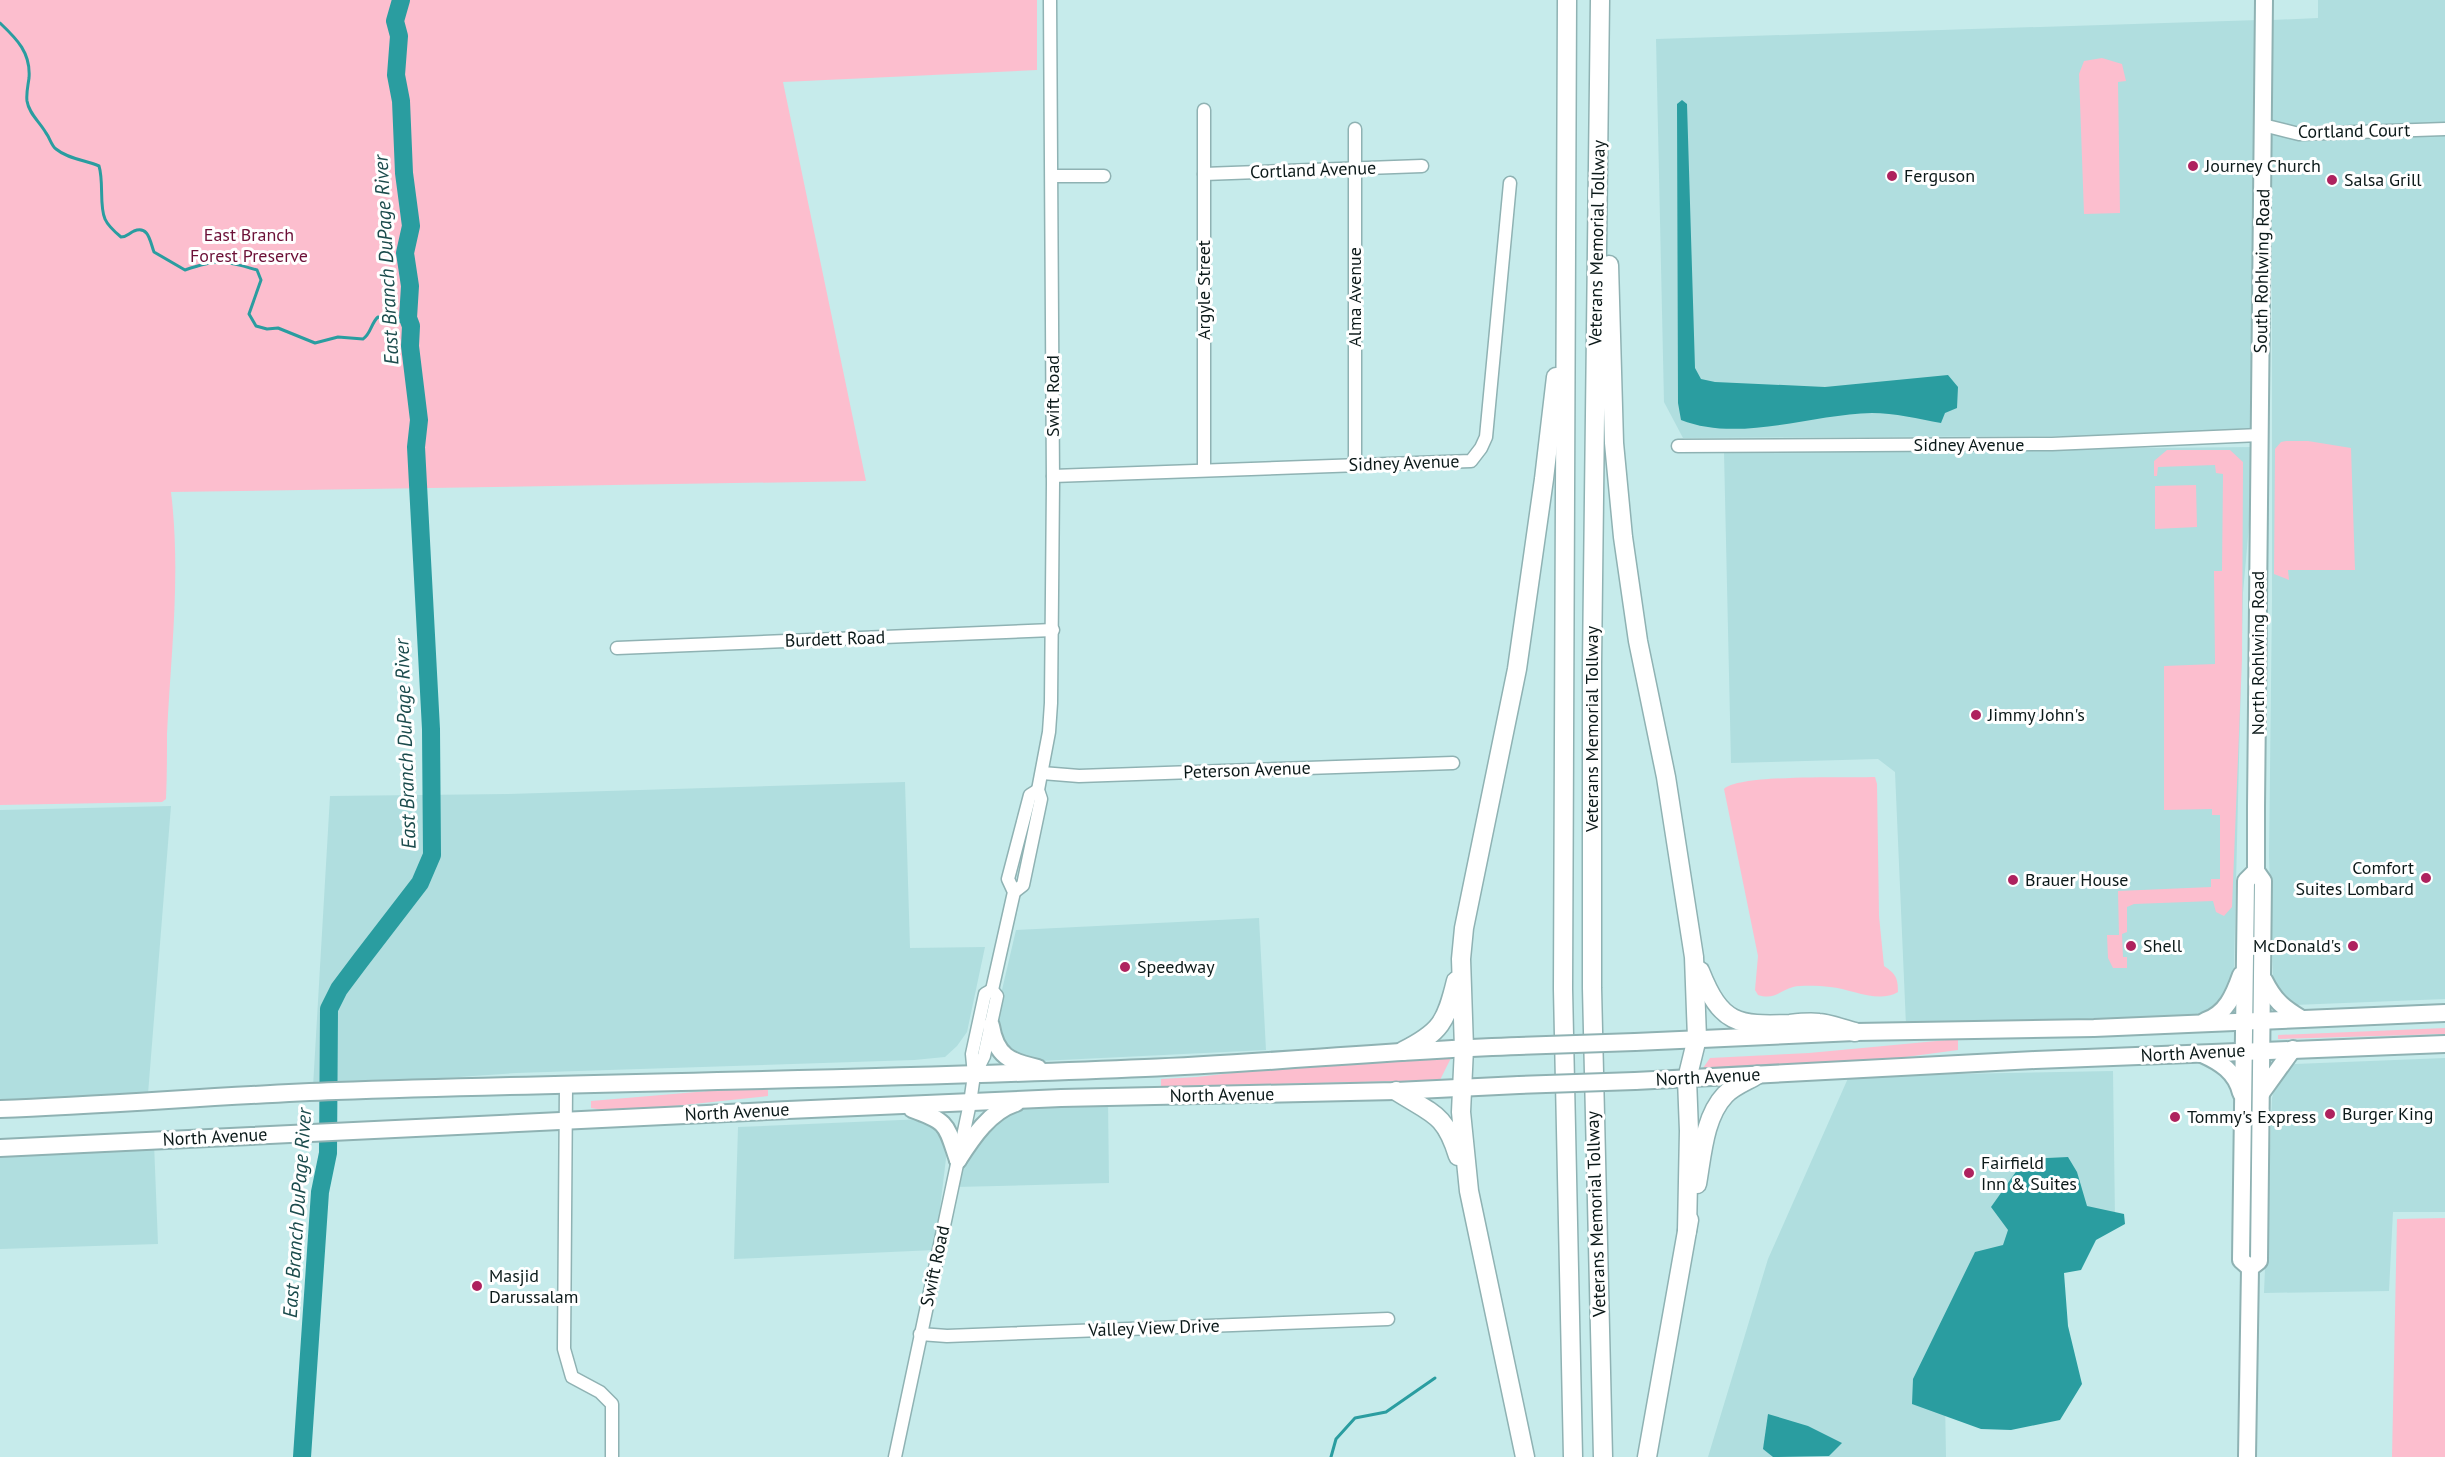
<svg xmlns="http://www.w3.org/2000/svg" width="2445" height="1457" font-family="'PT Sans',sans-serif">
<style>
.built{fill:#b0dedf}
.green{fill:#fcbece}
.water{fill:#2a9da0}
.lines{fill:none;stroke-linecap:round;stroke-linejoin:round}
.stream{stroke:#2a9da0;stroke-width:3}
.river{stroke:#2a9da0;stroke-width:18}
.minor-casing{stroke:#8fb2b3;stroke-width:15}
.major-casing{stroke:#8fb2b3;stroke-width:20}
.highway-casing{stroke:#8fb2b3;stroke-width:21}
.minor{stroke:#fff;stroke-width:12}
.major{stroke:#fff;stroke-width:16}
.highway{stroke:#fff;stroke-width:18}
.major-bridge-casing{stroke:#8fb2b3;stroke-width:20;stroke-linecap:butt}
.major-bridge{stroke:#fff;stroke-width:16}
.poi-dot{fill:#ae225e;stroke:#fff;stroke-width:2}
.labels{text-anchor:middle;stroke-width:6;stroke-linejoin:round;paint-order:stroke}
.street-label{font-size:18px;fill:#0b1919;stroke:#fff}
.poi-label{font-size:18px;fill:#0b1919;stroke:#fff;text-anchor:start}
.park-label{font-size:18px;fill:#6c1037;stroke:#fff}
.water-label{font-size:20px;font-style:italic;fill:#1b4b4c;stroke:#fff}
</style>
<rect width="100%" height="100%" fill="#c6ebeb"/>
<!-- built -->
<g class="built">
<polygon points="2318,0 2445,0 2445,999 2294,1005 2278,993 2273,977 2269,856 2272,601 2272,20 2318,18"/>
<polygon points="2259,20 2254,435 1683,438 1664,402 1656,39"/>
<polygon points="2256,447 2243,593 2234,967 2230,991 2218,1008 2193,1015 1906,1025 1895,772 1878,759 1731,763 1724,452"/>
<polygon points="905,782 910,948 985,947 967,1032 957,1046 945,1057 914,1060 516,1073 313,1087 330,796 508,794"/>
<polygon points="171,806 148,1094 0,1104 0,810"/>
<polygon points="1259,918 1266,1050 1040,1061 1014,1056 997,1031 998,1007 1016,930"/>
<polygon points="2445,1058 2445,1212 2393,1212 2389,1291 2264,1293 2272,1098 2278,1076 2287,1065 2295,1064"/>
<polygon points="2113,1071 2115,1219 1945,1398 1946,1457 1708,1457 1768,1259 1849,1076"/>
<polygon points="1108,1100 1109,1183 956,1187 964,1157 996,1117 1025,1107"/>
<polygon points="924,1119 934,1121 947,1150 935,1250 734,1259 738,1127"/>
<polygon points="154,1143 158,1244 0,1249 0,1149"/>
</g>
<!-- green -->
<g class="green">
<path d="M0 0H1037V70L783 82 866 481 171 492C181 575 171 651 167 734 167 756 167 777 166 799L162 802 0 805Z"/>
<polygon points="2102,58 2122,64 2126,81 2118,82 2120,213 2084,214 2079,74 2084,61"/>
<polygon points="2286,441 2308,441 2351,448 2355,570 2288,570 2289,580 2274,574 2275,449 2281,442"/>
<polygon points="2167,450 2230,450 2243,462 2242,659 2232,907 2224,916 2216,912 2213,901 2134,904 2127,907 2127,932 2122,934 2123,957 2127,957 2127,968 2113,968 2108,958 2107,935 2119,935 2118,891 2211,887 2211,879 2220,879 2220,815 2212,815 2212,809 2164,810 2164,666 2215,664 2214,571 2222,571 2223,474 2216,473 2215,465 2158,467 2157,476 2154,476 2154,461"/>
<polygon points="2196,485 2197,527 2155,529 2155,486"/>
<path d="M1875 777 1877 784 1879 916 1884 966C1896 974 1898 978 1898 992 1878 1004 1852 989 1830 987 1820 986 1803 985 1793 987 1779 991 1775 1000 1758 995L1755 990 1758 956 1724 789C1739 774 1848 778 1875 777Z"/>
<polygon points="2445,1028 2445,1034 2278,1039 2278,1035"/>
<polygon points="1958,1039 1958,1050 1898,1058 1703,1068 1710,1058 1809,1053"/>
<polygon points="1451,1058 1440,1080 1161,1087 1161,1079 1197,1077 1294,1066"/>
<polygon points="768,1086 768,1096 665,1107 609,1111 591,1108 591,1101"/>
<polygon points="2445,1218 2445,1457 2392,1457 2397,1219"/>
</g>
<!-- water -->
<g class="water">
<path d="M1682 100 1687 104 1695 368 1701 379 1715 382 1825 387 1948 375 1958 387 1957 408 1945 413 1941 423C1919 419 1894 413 1872 413 1812 414 1739 443 1681 420L1678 403 1677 104Z"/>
<polygon points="2068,1157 2077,1172 2087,1206 2124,1214 2125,1224 2096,1240 2081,1270 2064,1273 2068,1326 2082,1384 2060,1420 2011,1430 1981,1429 1912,1404 1913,1379 1975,1252 2003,1245 2008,1230 1991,1207 2025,1159"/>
<polygon points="1768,1414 1808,1426 1842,1443 1829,1456 1773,1457 1763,1449"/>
</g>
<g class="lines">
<!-- stream -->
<g class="stream">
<path d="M0 23C17 39 31 53 29 78 28 86 26 93 27 101 29 114 40 122 46 133 50 138 51 145 56 149 68 159 85 160 99 166 104 182 99 206 105 219 108 226 115 232 121 237 127 237 128 234 134 231 149 225 150 242 154 252L185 270C218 259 223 260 257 270L261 280 249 314 256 326 267 329 278 328 315 343 338 337 363 339C371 334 371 323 378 317L409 323"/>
<polyline points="1331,1457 1336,1439 1355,1418 1386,1412 1435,1378"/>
</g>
<!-- river -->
<polyline class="river" points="302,1457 320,1192 328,1153 329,1009 339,989 360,961 420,883 432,855 431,729 416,447 419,420 410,346 411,326 408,318 410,286 405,253 411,226 404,173 401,101 396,75 399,36 395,21 401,0"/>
<!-- minor casing -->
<g class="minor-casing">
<g id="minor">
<polyline points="2263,125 2299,134 2445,129"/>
<polyline points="1204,174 1422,166"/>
<polyline points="1052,176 1104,176"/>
<polyline points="1678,446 2052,444 2260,435"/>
<polyline points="1355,465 1355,129"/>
<polyline points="1204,470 1204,110"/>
<polyline points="1053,476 1471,461 1481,448 1486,437 1510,183"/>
<polyline points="617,648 1053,630"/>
<polyline points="1042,773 1079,776 1453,763"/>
<polyline points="1014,892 1023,885 1041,799 1038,790 1049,732 1051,703 1053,483 1050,0"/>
<polyline points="975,1074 984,1056 997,996 992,990 1014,892 1008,879 1030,795 1038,790"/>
<polyline points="566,1086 564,1349 572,1377 600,1392 612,1404 612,1457"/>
<polyline points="920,1334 947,1336 1388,1319"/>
<polyline points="895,1457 970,1103 974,1075 972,1054 985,994 992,990"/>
</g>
</g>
<!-- major casing -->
<g class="major-casing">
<g id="major">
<path d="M2264 980C2274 1000 2282 1007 2302 1019"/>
<path d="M2205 1021C2226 1014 2234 995 2241 975"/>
<path d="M991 1026C996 1056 1010 1062 1038 1068"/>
<polyline points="1635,1042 1855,1032 2094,1028 2445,1013"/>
<path d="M2202 1054C2220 1062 2236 1072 2241 1093"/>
<polyline points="1635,1081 2035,1060 2445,1044"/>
<polyline points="2262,1092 2293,1049"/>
<path d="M0 1109C112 1105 224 1095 336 1091 605 1082 875 1080 1145 1068 1270 1063 1394 1050 1519 1046"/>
<path d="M912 1109C949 1122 946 1125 958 1160"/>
<polyline points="0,1148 788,1110 1061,1098 1396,1091 1519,1085"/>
<path d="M958 1160C972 1138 990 1111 1016 1103"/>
<polyline points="2250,1268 2241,1260 2246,881 2256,871"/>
<polyline points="2247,1457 2250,1268 2259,1261 2263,881 2256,871 2256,807 2264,0"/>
</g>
</g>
<!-- highway casing -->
<g class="highway-casing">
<g id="highway">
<polyline points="1567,0 1563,989 1573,1457"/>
<polyline points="1600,0 1592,664 1592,988 1603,1457"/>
<polyline points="1609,265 1614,443 1623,537 1638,641 1666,777 1694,957 1697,1038 1687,1079 1689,1131 1687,1231"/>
<path d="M1700 971C1721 1024 1737 1026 1790 1024 1799 1023 1810 1022 1819 1023 1831 1024 1843 1029 1855 1032"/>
<path d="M1403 1051C1441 1032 1446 1022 1456 981"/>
<path d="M1396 1091C1432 1114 1445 1113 1458 1156"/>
<path d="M1697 1184C1702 1156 1704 1117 1725 1095 1733 1086 1747 1081 1757 1075"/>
<polyline points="1525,1457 1469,1191 1461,1112 1464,1048 1461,959 1464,928 1517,669 1544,479 1556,377"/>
<polyline points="1647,1457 1689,1220"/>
</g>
</g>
<!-- minor -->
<use href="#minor" class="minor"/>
<!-- major -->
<use href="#major" class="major"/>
<!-- highway -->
<use href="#highway" class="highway"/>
<!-- major-bridge casing -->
<g class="major-bridge-casing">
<g id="major-bridge">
<polyline points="1519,1046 1635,1042"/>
<polyline points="1519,1085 1635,1081"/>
</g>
</g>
<!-- major-bridge -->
<use href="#major-bridge" class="major-bridge"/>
</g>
<!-- markers -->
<g class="poi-dot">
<circle cx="2193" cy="166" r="6"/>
<circle cx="1892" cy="176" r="6"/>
<circle cx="2332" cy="180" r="6"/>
<circle cx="1976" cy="715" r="6"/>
<circle cx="2426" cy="878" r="6"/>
<circle cx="2013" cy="880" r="6"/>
<circle cx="2131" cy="946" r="6"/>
<circle cx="2353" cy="946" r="6"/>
<circle cx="1125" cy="967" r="6"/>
<circle cx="2330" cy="1114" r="6"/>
<circle cx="2175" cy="1117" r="6"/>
<circle cx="1969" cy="1173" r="6"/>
<circle cx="477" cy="1286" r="6"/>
</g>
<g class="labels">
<!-- street labels -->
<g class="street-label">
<text transform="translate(2354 131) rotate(-1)" y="6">Cortland Court</text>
<text transform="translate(1313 170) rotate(-2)" y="6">Cortland Avenue</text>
<text transform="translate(1597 243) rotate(-89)" y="6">Veterans Memorial Tollway</text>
<text transform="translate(2262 271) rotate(-89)" y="6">South Rohlwing Road</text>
<text transform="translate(1204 290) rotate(-90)" y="6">Argyle Street</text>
<text transform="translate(1355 297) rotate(-90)" y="6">Alma Avenue</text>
<text transform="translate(1053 396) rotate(-90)" y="6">Swift Road</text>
<text x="1969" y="451">Sidney Avenue</text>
<text transform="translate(1404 463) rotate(-2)" y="6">Sidney Avenue</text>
<text transform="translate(835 639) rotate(-2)" y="6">Burdett Road</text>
<text transform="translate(2258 653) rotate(-90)" y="6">North Rohlwing Road</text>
<text transform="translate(1592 729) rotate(-90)" y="6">Veterans Memorial Tollway</text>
<text transform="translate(1247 770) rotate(-2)" y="6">Peterson Avenue</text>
<text transform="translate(2193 1053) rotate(-3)" y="6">North Avenue</text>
<text transform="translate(1708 1077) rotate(-3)" y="6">North Avenue</text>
<text transform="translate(1222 1095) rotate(-1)" y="6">North Avenue</text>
<text transform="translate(737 1112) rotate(-3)" y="6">North Avenue</text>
<text transform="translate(215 1137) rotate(-3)" y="6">North Avenue</text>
<text transform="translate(1596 1214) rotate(-92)" y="6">Veterans Memorial Tollway</text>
<text transform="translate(935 1266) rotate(-78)" y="6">Swift Road</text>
<text transform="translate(1154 1328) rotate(-2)" y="6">Valley View Drive</text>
</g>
<!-- poi labels -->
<g class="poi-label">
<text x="2205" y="172">Journey Church</text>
<text x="1904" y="182">Ferguson</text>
<text x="2344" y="186">Salsa Grill</text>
<text x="1988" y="721">Jimmy John's</text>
<text x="2414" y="874" text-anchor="end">Comfort<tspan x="2414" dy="21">Suites Lombard</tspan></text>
<text x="2025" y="886">Brauer House</text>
<text x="2143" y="952">Shell</text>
<text x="2341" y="952" text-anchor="end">McDonald's</text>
<text x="1137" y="973">Speedway</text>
<text x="2342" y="1120">Burger King</text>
<text x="2187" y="1123">Tommy's Express</text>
<text x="1981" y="1169">Fairfield<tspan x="1981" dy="21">Inn &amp; Suites</tspan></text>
<text x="489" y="1282">Masjid<tspan x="489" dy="21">Darussalam</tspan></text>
</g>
<!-- park labels -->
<g class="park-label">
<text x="249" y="241">East Branch<tspan x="249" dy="21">Forest Preserve</tspan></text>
</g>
<!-- water labels -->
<g class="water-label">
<text transform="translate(386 260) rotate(-93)" y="7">East Branch DuPage River</text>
<text transform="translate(405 744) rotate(-92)" y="7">East Branch DuPage River</text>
<text transform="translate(297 1213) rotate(-86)" y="7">East Branch DuPage River</text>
</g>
</g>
</svg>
